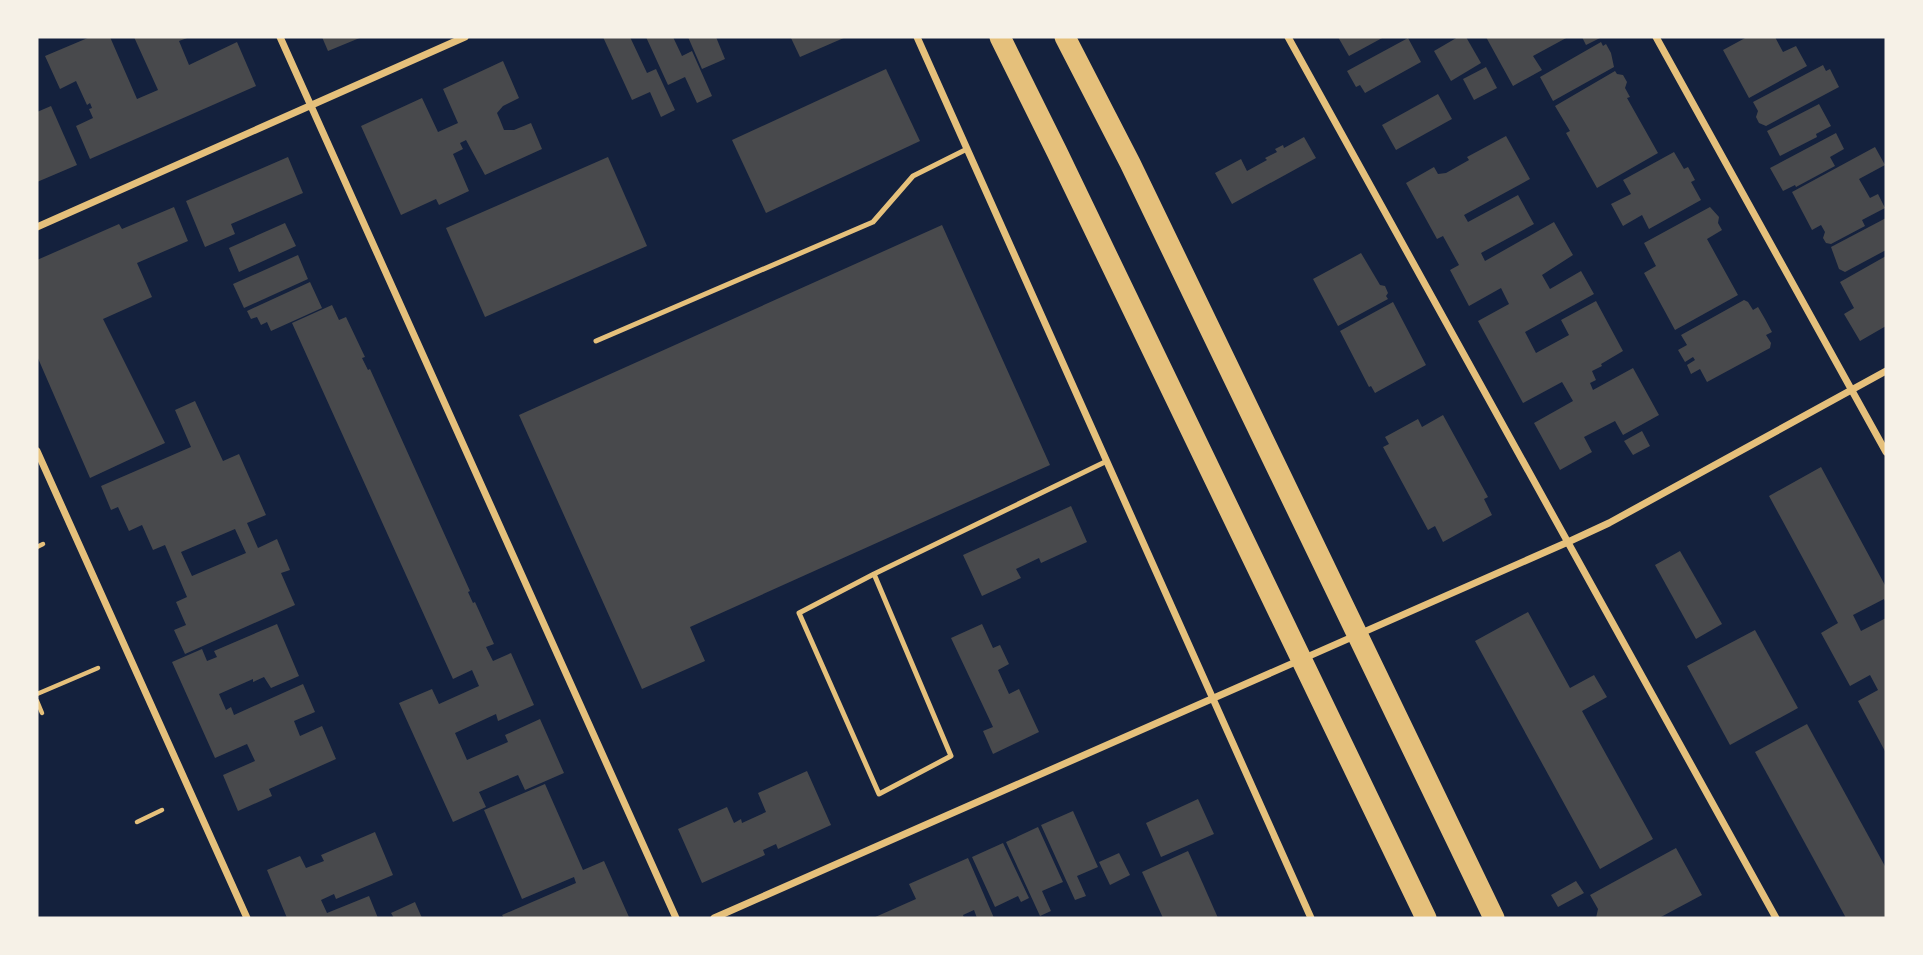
<svg xmlns="http://www.w3.org/2000/svg" width="1923" height="955" font-family="'DM Sans',sans-serif">
<style>
.building{fill:#48494c;fill-rule:evenodd}
.lines{fill:none;stroke-linecap:round;stroke-linejoin:round}
.path{stroke:#e5c07b;stroke-width:4.5}
.service{stroke:#e5c07b;stroke-width:5}
.minor{stroke:#e5c07b;stroke-width:7}
.motorway{stroke:#e5c07b;stroke-width:21}
</style>
<rect width="100%" height="100%" fill="#14213d"/>
<!-- building -->
<g class="building">
<polygon points="90,37 110,37 137,99 158,90 134,37 190,37 179,41 189,65 237,42 256,86 90,159 76,126 93,118 89,109 92,108 90,103 87,105 76,81 60,89 45,56"/>
<polygon points="322,37 362,37 328,51"/>
<polygon points="603,37 630,37 647,73 656,69 675,110 661,117 650,92 632,100"/>
<polygon points="646,37 673,37 682,56 692,51 712,96 697,103 685,77 668,85"/>
<polygon points="688,37 716,37 725,59 702,69"/>
<polygon points="795,37 846,37 800,57 791,38"/>
<polygon points="1338,37 1384,37 1349,56"/>
<polygon points="1458,37 1466,37 1481,63 1451,81 1434,51"/>
<polygon points="1486,37 1568,37 1533,56 1542,70 1513,86"/>
<polygon points="1582,37 1602,37 1586,45"/>
<polygon points="1747,37 1775,37 1783,52 1796,46 1807,66 1749,98 1723,50"/>
<polygon points="1408,38 1421,62 1365,93 1360,85 1356,87 1347,71"/>
<polygon points="1601,42 1603,46 1606,44 1611,53 1614,67 1553,101 1540,77"/>
<polygon points="503,61 519,98 503,106 497,113 500,120 504,130 514,130 531,123 542,149 485,175 466,140 460,143 463,149 453,154 469,191 439,205 436,199 401,215 361,126 422,98 438,132 458,123 443,89"/>
<polygon points="1823,65 1826,71 1830,69 1839,87 1766,126 1759,123 1756,117 1758,111 1753,102"/>
<polygon points="1486,67 1497,88 1474,100 1463,79"/>
<polygon points="886,69 920,141 766,213 732,140"/>
<polygon points="1615,71 1617,74 1623,75 1627,82 1625,88 1630,97 1627,98 1658,153 1597,188 1566,133 1570,131 1555,106"/>
<polygon points="1438,94 1452,119 1396,150 1382,125"/>
<polygon points="1819,104 1831,126 1816,134 1817,137 1780,156 1767,131"/>
<polygon points="51,106 77,165 37,182 37,112"/>
<polygon points="1836,133 1844,149 1830,157 1835,166 1796,187 1795,185 1783,191 1770,168"/>
<polygon points="1506,136 1530,179 1464,215 1468,222 1518,195 1534,224 1481,253 1485,261 1554,222 1573,255 1542,275 1550,289 1581,271 1594,294 1525,332 1536,353 1569,335 1561,320 1596,301 1623,351 1601,364 1602,366 1592,371 1596,380 1590,383 1593,390 1633,368 1659,415 1623,435 1615,421 1584,437 1592,452 1560,470 1534,423 1573,401 1562,382 1523,403 1478,321 1509,304 1501,288 1469,306 1450,270 1459,265 1443,236 1437,239 1406,183 1434,167 1438,174 1446,173 1469,160 1467,157"/>
<polygon points="1304,137 1316,158 1232,204 1215,173 1241,159 1247,171 1267,160 1265,158 1277,152 1275,149 1283,145 1284,148"/>
<polygon points="1875,147 1885,165 1859,179 1870,198 1878,194 1885,208 1862,220 1865,226 1831,244 1826,243 1823,238 1825,232 1821,225 1812,230 1792,192"/>
<polygon points="1674,152 1684,169 1688,167 1695,180 1691,182 1701,200 1649,229 1642,215 1623,226 1611,204 1631,194 1623,180"/>
<polygon points="288,157 303,193 231,224 235,234 205,247 186,201"/>
<polygon points="608,157 647,246 485,317 446,228"/>
<polygon points="174,207 188,241 137,263 152,297 103,319 165,443 90,478 37,356 37,260 119,224 122,229"/>
<polygon points="1710,207 1719,217 1718,223 1722,230 1707,239 1738,295 1675,330 1644,273 1656,266 1644,243"/>
<polygon points="1886,218 1886,250 1845,272 1839,269 1831,247"/>
<polygon points="285,223 296,246 239,272 229,248"/>
<polygon points="942,225 1050,465 690,627 705,661 642,689 519,415"/>
<polygon points="1361,253 1380,285 1385,286 1388,293 1386,296 1388,299 1338,326 1313,279"/>
<polygon points="298,255 308,279 244,308 233,284"/>
<polygon points="1886,256 1886,326 1860,341 1844,314 1854,308 1840,282"/>
<polygon points="310,282 322,308 271,331 267,322 261,325 257,317 251,319 247,311"/>
<polygon points="1744,300 1748,302 1753,310 1758,307 1765,319 1772,332 1766,335 1771,343 1770,348 1707,382 1700,369 1691,374 1687,365 1695,360 1693,357 1685,362 1678,350 1687,345 1681,335"/>
<polygon points="1393,302 1426,365 1375,393 1371,386 1369,387 1340,331"/>
<polygon points="332,305 339,320 346,317 365,357 362,358 368,370 370,369 470,591 468,592 473,603 475,602 494,644 486,647 493,661 511,653 534,705 498,721 496,714 455,733 467,760 508,742 505,735 540,719 564,773 525,790 518,775 479,792 486,807 453,822 399,703 432,689 439,704 479,686 472,670 453,679 292,323"/>
<path d="M195 401 223 461 239 454 266 515 247 523 258 548 277 539 290 570 281 573 295 605 185 654 174 630 186 625 176 602 187 597 165 545 153 550 142 525 129 531 118 507 111 510 101 486 191 447 175 410ZM235 529 246 553 192 576 181 552Z"/>
<polygon points="1443,415 1488,497 1484,499 1492,515 1443,542 1435,526 1428,530 1383,447 1389,444 1385,437 1418,419 1422,427"/>
<polygon points="1642,431 1650,446 1633,455 1624,441"/>
<polygon points="1821,467 1886,587 1886,603 1884,599 1853,615 1861,631 1886,618 1886,753 1858,701 1878,690 1870,675 1850,686 1821,633 1838,623 1769,496"/>
<polygon points="1071,506 1087,542 1041,563 1039,558 1016,569 1021,578 982,596 963,555"/>
<polygon points="1680,551 1722,624 1696,639 1655,565"/>
<polygon points="1528,612 1570,688 1594,675 1607,697 1582,711 1653,839 1600,869 1475,641"/>
<polygon points="277,624 299,676 271,688 264,677 253,682 253,679 219,694 226,710 231,707 234,715 303,684 315,712 294,721 300,736 322,726 336,759 269,789 272,796 238,811 223,775 255,761 247,744 215,758 172,662 202,649 207,661 217,657 214,651"/>
<polygon points="982,624 993,648 1000,645 1009,664 998,670 1009,694 1019,689 1039,732 993,754 983,731 993,727 951,638"/>
<polygon points="1755,630 1798,708 1730,745 1687,666"/>
<polygon points="1807,724 1886,868 1886,918 1846,918 1755,752"/>
<polygon points="807,771 831,825 778,849 776,844 763,850 765,855 702,883 678,829 727,807 734,823 741,819 742,823 766,812 758,793"/>
<polygon points="545,784 583,870 604,861 629,917 504,918 502,915 576,883 574,877 522,899 484,810"/>
<polygon points="1198,799 1214,834 1161,857 1146,823"/>
<polygon points="1073,811 1098,867 1077,876 1086,896 1075,900 1041,825"/>
<polygon points="1038,827 1063,882 1042,891 1051,911 1040,916 1006,842"/>
<polygon points="375,832 393,875 336,899 334,894 321,900 327,913 369,896 378,918 287,918 267,870 300,856 306,868 324,861 321,855"/>
<polygon points="1003,843 1029,898 1021,902 1018,896 995,907 972,857"/>
<polygon points="1676,848 1702,895 1659,918 1596,918 1598,909 1590,895"/>
<polygon points="1188,851 1199,875 1218,918 1163,918 1142,872"/>
<polygon points="1119,853 1130,875 1110,885 1099,862"/>
<polygon points="968,858 994,918 977,918 974,910 963,915 964,918 873,918 916,899 909,884"/>
<polygon points="1576,881 1584,893 1558,907 1551,895"/>
<polygon points="415,902 422,918 394,918 391,913"/>
</g>
<g class="lines">
<!-- path -->
<g class="path">
<polyline points="37,547 43,544"/>
<polyline points="37,694 98,668"/>
<polyline points="37,701 42,713"/>
<polyline points="137,822 162,810"/>
</g>
<!-- service -->
<g class="service">
<polyline points="596,341 873,222 913,176 967,149"/>
<polyline points="874,574 799,613 879,794 951,756 874,574 1107,461"/>
</g>
<!-- minor -->
<g class="minor">
<polyline points="280,37 676,918"/>
<polyline points="917,37 1311,918"/>
<polyline points="1288,37 1776,918"/>
<polyline points="1656,37 1886,452"/>
<polyline points="37,227 465,37"/>
<polyline points="37,451 247,918"/>
<polyline points="714,918 1568,542 1609,523 1886,371"/>
</g>
<!-- motorway -->
<g class="motorway">
<polyline points="1000,37 1057,152 1426,918"/>
<polyline points="1065,37 1130,163 1494,918"/>
</g>
</g>
<!-- border -->
<rect width="1923" height="955" fill="none" stroke="#f6f1e7" stroke-width="77"/>
</svg>
